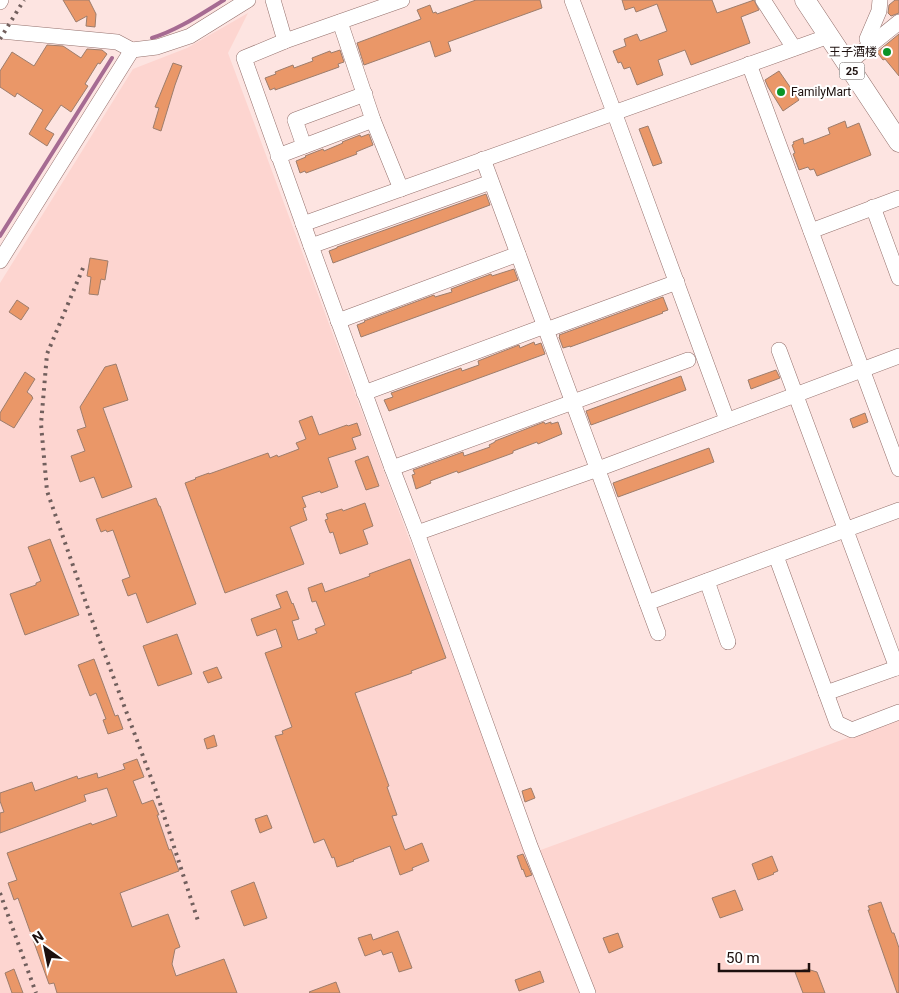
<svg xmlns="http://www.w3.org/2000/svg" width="899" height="993" font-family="Roboto,'Noto Sans JP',sans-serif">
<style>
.built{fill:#fdd5d0}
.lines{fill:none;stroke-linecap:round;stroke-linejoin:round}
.stream{stroke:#a66b92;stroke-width:4}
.building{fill:#ea9768;stroke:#9d7d6c}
.minor-casing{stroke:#94706c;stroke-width:16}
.major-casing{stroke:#94706c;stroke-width:21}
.minor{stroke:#fff;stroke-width:15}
.major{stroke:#fff;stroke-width:20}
.rail{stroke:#715f5d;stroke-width:4;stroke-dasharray:2.5 5;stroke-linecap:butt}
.poi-dot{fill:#0a9427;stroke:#fff;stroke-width:2}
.labels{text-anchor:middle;stroke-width:4;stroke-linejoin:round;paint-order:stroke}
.shield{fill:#fff;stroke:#615856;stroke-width:1}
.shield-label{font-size:11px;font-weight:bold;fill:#1d100e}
.poi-label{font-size:12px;fill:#1d100e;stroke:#fff;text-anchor:end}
</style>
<rect width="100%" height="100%" fill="#fde4e1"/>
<!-- built -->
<polygon class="built" points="248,13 228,53 527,855 899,719 899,993 0,993 0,283 133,69 187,48"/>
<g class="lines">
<!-- stream -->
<g class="stream">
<path d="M152 38C178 30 201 14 224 0"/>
<polyline points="0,236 112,58"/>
</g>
</g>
<!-- building -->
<g class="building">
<polygon points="63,0 89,0 96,14 95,27 86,26 87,16 76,22"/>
<polygon points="476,0 540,0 542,8 448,42 451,51 435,57 430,41 364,65 357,43 421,19 417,10 430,5 433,13 436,12 437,14"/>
<polygon points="622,0 712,0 717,13 754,0 759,10 741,17 750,43 691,65 685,50 658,60 663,75 637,85 630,67 624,69 621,62 618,63 613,51 626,46 624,39 637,34 640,41 667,31 657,4 636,12 634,7 625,10"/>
<polygon points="895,0 899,0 899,13 891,16 888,13 889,5"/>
<polygon points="899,34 899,76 885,59 883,60 877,52"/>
<polygon points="47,45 63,46 81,58 87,49 102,50 107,54 100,64 98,63 85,84 88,86 71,112 61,105 45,129 54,134 47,146 29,134 43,110 17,93 15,97 0,87 0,71 12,52 34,66"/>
<polygon points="340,50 344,62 338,64 339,67 275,90 275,88 270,90 265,78 276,74 275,72 293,65 294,68 313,61 312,58 330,51 331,53"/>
<polygon points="173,63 182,66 175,85 161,131 153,128 159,108 155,107"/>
<polygon points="779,71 799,100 783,111 768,87 765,80"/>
<polygon points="845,121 847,128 859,123 871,155 817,176 814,169 810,170 808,167 799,170 793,154 795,153 792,145 794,144 793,142 803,138 804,144 830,134 828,128"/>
<polygon points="648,126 662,163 653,166 639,129"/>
<polygon points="369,134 373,145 356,152 357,154 306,173 305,171 300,173 296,161 306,157 305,156 323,149 324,151 343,143 342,142 360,135 361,137"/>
<polygon points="486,194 490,205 333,263 329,251 337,248 337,247"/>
<polygon points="90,258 108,261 105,280 101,279 98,295 89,294 91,277 87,276"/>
<polygon points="514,269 518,280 361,337 357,325 365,322 364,321 434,295 435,297 452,292 451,289 491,274 492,276"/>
<polygon points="663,297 668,310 662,312 663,313 570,347 570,346 563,348 559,337 560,336 559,335"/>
<polygon points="17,300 29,308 21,320 9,312"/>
<polygon points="534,342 535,345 541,343 545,354 389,411 384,400 393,397 391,393 461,368 462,371 479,365 478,361 519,345 520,348"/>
<polygon points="116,364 128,400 103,408 132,487 102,498 94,477 80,482 71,456 85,451 77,430 86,427 80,407 105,367"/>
<polygon points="776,370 780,378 751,389 748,380"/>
<polygon points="25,372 35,379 27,392 32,396 32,397 33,398 14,428 0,420 0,413"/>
<polygon points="681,376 686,390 591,425 586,411"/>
<polygon points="865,413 868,422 853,428 850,419"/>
<polygon points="312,416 319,435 347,425 348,426 357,423 361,435 352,438 356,449 328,458 338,487 321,493 320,491 302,497 306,507 303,508 307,520 290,527 304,564 225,593 185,483 196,479 195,478 209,473 209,474 268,453 270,458 277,455 278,457 299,449 296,443 306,439 299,421"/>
<polygon points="544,422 545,424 551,422 551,424 558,422 562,434 538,444 537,442 513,451 513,453 458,473 457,471 430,481 431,483 416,489 412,475 415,474 413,470 463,452 464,456 467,455 490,447 489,445 495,442 495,441"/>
<polygon points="709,448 714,462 618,497 613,483"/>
<polygon points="368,456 379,486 366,490 355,461"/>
<polygon points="156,498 159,506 160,506 196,604 147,623 136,593 128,596 122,580 130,577 113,530 107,532 106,530 101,532 96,519"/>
<polygon points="365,503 373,526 363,530 368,544 340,554 333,532 330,533 325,520 328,519 326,514 342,509 343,511"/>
<polygon points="50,539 79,615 25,635 10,594 36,585 36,583 41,581 28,547"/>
<polygon points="410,559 446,658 411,671 412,673 355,693 389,786 387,787 397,815 392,816 404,848 405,850 422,843 429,861 412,868 413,870 400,875 390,846 353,860 354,861 337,867 334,857 332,858 324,839 314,843 275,736 283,734 282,731 292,727 265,653 282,647 276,629 257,636 251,619 281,608 276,595 287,591 292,604 293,603 299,619 292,621 298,640 317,633 315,629 325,625 316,601 312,602 308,588 322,583 325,592 370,576 369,574"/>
<polygon points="177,634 192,674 158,686 143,646"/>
<polygon points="94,659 115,716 118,715 123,729 108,734 103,720 106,719 96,693 90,696 78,665"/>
<polygon points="217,667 222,678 208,683 203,672"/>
<polygon points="214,735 217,746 207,749 204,739"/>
<polygon points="137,759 144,777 133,781 142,804 153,800 159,815 157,815 169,850 171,849 179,871 120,893 132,927 168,914 180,947 175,949 172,964 176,976 224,959 237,993 57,993 54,983 49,984 18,898 14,900 8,883 17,880 7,853 91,823 92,825 117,816 107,788 84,795 86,801 0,833 0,813 4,812 0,801 0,793 32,782 35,791 77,776 78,779 97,773 98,778 125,769 123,764"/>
<polygon points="531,788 535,798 525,802 522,791"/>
<polygon points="267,815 272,828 260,833 255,819"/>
<polygon points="523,854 532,875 526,877 523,869 522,870 517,856"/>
<polygon points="772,856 778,871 773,873 774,874 758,880 752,864"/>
<polygon points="254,882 267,918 244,926 231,891"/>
<polygon points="735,890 743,910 720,918 712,898"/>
<polygon points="881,902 892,933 894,933 899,948 899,993 897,993 868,910 870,910 868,906"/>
<polygon points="398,931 412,968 399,972 392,952 383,955 381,950 365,956 358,938 371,934 373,940"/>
<polygon points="618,933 623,947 609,953 603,938"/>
<polygon points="14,969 23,993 12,993 5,973"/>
<polygon points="807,969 817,972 825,993 803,993 795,972"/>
<polygon points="540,971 544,982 519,991 515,980"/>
<polygon points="336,982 340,993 310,993 309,992"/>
</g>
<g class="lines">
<!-- minor casing -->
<g class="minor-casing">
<g id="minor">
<polyline points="273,0 285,41"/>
<polyline points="402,0 285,41 244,58 311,246 392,468 417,533 530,846 588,993"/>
<polyline points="572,0 614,112 727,420"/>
<polyline points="763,0 794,48"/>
<polyline points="0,2 1,0"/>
<polyline points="340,22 373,120 401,189"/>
<polyline points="0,31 117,42 132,50 157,47 190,36 248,0"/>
<polyline points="870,45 867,39 879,11 880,0"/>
<polyline points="749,64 899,469"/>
<polyline points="847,64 899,22"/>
<polyline points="304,146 295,120 365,94"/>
<polyline points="278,156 373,120"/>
<polyline points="483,159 658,633"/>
<polyline points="873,207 899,278"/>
<polyline points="303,224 829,36"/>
<polyline points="811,231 899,198"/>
<polyline points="311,246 491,182"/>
<polyline points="0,261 132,50"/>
<polyline points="338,321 518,254"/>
<polyline points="546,330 677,282"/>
<polyline points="779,350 897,668"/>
<polyline points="364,393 545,326"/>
<polyline points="392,468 688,360"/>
<polyline points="417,533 598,469 899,356"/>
<polyline points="776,556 837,723 852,730 899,712"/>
<polyline points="707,581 728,642"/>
<polyline points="647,603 899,510"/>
<polyline points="826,693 899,667"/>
</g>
</g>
<!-- major casing -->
<g class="major-casing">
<polyline id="major" points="805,0 899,142"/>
</g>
<!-- minor -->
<use href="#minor" class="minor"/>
<!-- major -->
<use href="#major" class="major"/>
<!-- rail -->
<g class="rail">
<polyline points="0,39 24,0"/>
<polyline points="83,268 47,354 41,424 47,491 92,620 156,791 199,924"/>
<polyline points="0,893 36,993"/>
</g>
</g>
<!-- markers -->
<g class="poi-dot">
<circle cx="887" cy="52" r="5"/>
<circle cx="781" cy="92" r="5"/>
</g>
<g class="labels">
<!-- shield labels -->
<rect class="shield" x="839.5" y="62.5" width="25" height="17" rx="4"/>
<g class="shield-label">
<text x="852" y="75">25</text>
</g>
<!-- poi labels -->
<g class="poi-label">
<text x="877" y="56">王子酒楼</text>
<text x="791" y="96" text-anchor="start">FamilyMart</text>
</g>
</g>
<!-- north arrow -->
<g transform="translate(45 948) rotate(327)" stroke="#ffffff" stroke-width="4" paint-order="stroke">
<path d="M0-4L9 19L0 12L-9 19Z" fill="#1d100e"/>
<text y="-8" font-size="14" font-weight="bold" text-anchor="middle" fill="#1d100e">N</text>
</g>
<!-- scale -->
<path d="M719 963v8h90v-8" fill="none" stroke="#1d100e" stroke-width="2.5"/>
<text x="726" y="963" font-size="15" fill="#1d100e" stroke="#ffffff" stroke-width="4" paint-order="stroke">50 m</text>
</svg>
